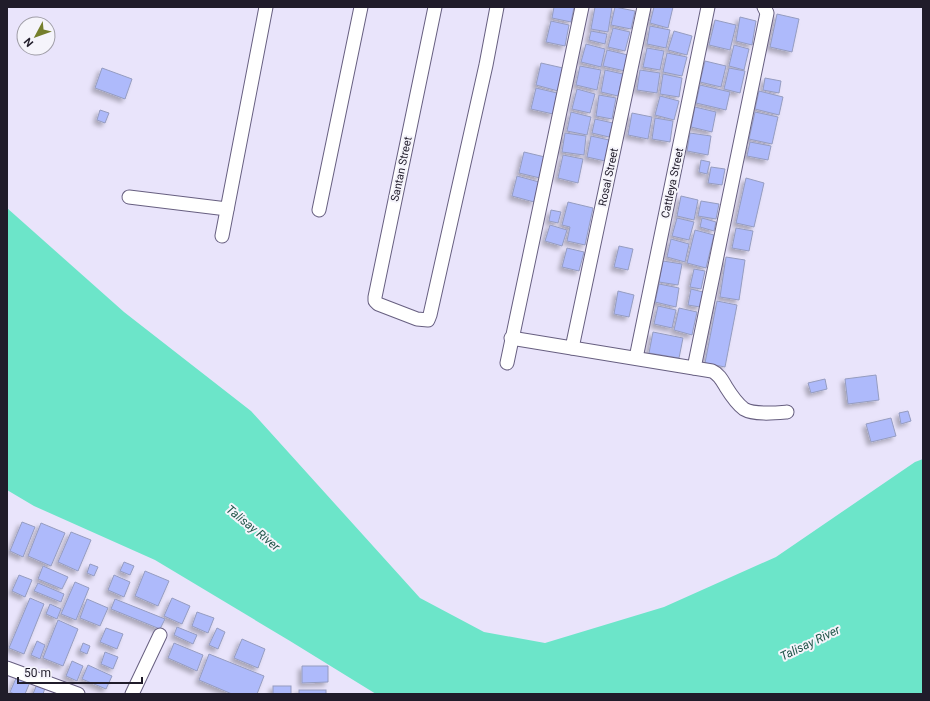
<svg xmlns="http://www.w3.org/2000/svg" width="930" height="701" font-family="Roboto,sans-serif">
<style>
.water{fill:#6ce5c9}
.building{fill:#aebafb;stroke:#959cc0;filter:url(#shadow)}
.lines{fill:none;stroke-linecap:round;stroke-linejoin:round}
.street-casing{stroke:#675f80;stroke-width:15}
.street{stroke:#fff;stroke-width:13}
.labels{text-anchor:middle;stroke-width:4;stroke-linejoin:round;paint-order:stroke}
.street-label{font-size:11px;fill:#201c2a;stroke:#f5f4fb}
.water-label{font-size:12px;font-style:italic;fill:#22564a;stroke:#f5f4fb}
</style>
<defs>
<filter id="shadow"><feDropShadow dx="-3.5" dy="3.5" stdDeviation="2" flood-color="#0004"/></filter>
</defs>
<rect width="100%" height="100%" fill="#e9e4fb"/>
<!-- water -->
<polygon class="water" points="7,208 124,312 251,411 420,598 484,632 545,643 664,607 776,557 915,462 923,459 923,694 376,694 290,641 155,560 34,506 7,490"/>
<!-- building -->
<g class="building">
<polygon points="554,7 574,7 571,22 552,18"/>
<polygon points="595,7 612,7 608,32 591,29"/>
<polygon points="615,7 635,11 631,29 611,25"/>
<polygon points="654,7 673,7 668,28 650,23"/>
<polygon points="777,14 799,19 792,52 770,47"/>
<polygon points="740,17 756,21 752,45 736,41"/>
<polygon points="715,20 736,25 730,50 709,45"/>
<polygon points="551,21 569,25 565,46 546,42"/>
<polygon points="650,26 670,30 666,48 647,44"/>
<polygon points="613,28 630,32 625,51 608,47"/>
<polygon points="591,31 607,34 605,44 589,40"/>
<polygon points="674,31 692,36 687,55 668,50"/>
<polygon points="586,44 605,49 601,67 581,62"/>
<polygon points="734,45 749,49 744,70 729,66"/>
<polygon points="647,48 664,51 660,70 643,67"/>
<polygon points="607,50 628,55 625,71 603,66"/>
<polygon points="667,53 687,57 682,76 663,72"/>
<polygon points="705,61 726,66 721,87 700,82"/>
<polygon points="541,63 563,68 558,91 536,85"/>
<polygon points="580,66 601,70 597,90 576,85"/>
<polygon points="102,68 132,79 125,99 95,88"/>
<polygon points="729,68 745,71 740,93 724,89"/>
<polygon points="605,70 623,74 618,96 601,92"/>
<polygon points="640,70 660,73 657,93 637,90"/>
<polygon points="663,74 682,78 679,97 660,94"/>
<polygon points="765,78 781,81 779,93 763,90"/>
<polygon points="700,85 730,92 726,110 696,103"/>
<polygon points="536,88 557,93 553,114 531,109"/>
<polygon points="577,89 595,94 590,113 572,109"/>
<polygon points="759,91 783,97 779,115 755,109"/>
<polygon points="599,95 616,98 612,119 596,116"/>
<polygon points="660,96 679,101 674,120 655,115"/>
<polygon points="695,107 716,112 712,132 691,127"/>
<polygon points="100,110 109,113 105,123 97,120"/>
<polygon points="571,112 591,117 587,135 567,131"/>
<polygon points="755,112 778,117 772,144 749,139"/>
<polygon points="632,113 652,117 648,139 628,135"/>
<polygon points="655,118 673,121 670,142 652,139"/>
<polygon points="595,119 613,123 609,137 592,133"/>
<polygon points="565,133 586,136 584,155 562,152"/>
<polygon points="690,133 711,136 708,155 687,151"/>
<polygon points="591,136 609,140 605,161 587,157"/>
<polygon points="750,142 771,146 768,160 747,156"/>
<polygon points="524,152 545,157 540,178 519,173"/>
<polygon points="563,155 583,159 578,183 558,178"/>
<polygon points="701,160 710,162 707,174 699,172"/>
<polygon points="711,167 725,169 722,185 708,183"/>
<polygon points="517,176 539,182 534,202 512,196"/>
<polygon points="746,178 764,183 754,227 736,223"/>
<polygon points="681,196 698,200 694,220 677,216"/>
<polygon points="701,201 719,204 716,219 698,216"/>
<polygon points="568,202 593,208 585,245 567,241 570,227 562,225"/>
<polygon points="551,210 561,212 558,223 549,221"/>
<polygon points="677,218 694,222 689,240 672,236"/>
<polygon points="702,218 716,222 714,231 700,227"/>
<polygon points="550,225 567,230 562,246 545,241"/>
<polygon points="736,228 753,231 749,251 732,248"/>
<polygon points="695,230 714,235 706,268 687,263"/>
<polygon points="671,239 689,244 685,262 667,257"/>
<polygon points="619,246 633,249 628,270 614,267"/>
<polygon points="567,248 584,252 579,271 562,267"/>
<polygon points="726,257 745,260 739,300 720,297"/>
<polygon points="663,261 682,264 678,285 659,282"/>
<polygon points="694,269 705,271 701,289 690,287"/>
<polygon points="659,284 679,288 676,307 655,302"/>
<polygon points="691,289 703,292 700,307 688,305"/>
<polygon points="618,291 634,295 629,317 614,314"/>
<polygon points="717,301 737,305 725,367 705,363"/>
<polygon points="658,306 676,310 672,328 654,324"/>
<polygon points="679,308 697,312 692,335 674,330"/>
<polygon points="653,332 683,338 679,358 649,353"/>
<polygon points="876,375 879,400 848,404 845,379"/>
<polygon points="825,379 827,389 811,393 808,383"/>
<polygon points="908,411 911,421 901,424 899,413"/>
<polygon points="891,418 896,436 871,442 866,424"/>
<polygon points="22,522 35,527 23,557 10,551"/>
<polygon points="41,523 65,533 51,566 28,556"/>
<polygon points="71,532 91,540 78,571 58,562"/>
<polygon points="124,562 134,566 130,575 120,571"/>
<polygon points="90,564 98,567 94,576 87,573"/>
<polygon points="43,566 68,577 62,589 38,579"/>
<polygon points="145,571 169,581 158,606 135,596"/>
<polygon points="19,575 32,580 25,597 12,591"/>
<polygon points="114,575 130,582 124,597 108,590"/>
<polygon points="75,582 89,588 76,620 61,614"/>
<polygon points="38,583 64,594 61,602 34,591"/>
<polygon points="30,598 44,604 24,654 9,648"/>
<polygon points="172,598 190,606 182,624 164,616"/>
<polygon points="87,599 108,608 100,626 80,618"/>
<polygon points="115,599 165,619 160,629 111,609"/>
<polygon points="50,604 61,609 57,619 46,614"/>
<polygon points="197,612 214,618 208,633 192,626"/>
<polygon points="58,620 78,629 63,666 43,658"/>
<polygon points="177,627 197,635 193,644 174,635"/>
<polygon points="106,628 123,634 117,649 100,642"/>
<polygon points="217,628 225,632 218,649 209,645"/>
<polygon points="242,639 265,649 258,668 234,658"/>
<polygon points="37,641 45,645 40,659 31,655"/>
<polygon points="83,643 90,646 87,654 80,651"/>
<polygon points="174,643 203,655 197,671 168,658"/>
<polygon points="105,652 118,657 113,669 101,664"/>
<polygon points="209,654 264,676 257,694 232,694 199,680"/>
<polygon points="72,661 83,666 77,681 66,676"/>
<polygon points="88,665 112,676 106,689 82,679"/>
<polygon points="302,666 328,666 328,682 302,683"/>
<polygon points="17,676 30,682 25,694 14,694 10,692"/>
<polygon points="37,684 45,688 43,694 33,694"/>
<rect x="273" y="686" width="18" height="8"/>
<rect x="299" y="690" width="27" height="4"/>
</g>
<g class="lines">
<!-- street casing -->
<g class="street-casing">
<g id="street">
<polyline points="435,7 375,297 375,301 378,304 417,319 428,320 430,315 486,65 497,7"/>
<polyline points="129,197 227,209"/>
<polyline points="319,210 361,7"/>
<polyline points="222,236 266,7"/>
<path d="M511 338 712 371C719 374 722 380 726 387 731 395 736 403 744 409 754 415 775 413 787 412"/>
<polyline points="572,348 644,7"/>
<polyline points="636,358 708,7"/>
<polyline points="507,363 582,7"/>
<polyline points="694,368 767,13 764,7"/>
<polyline points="7,668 78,694"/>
<polyline points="132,694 160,635"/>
</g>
</g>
<!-- street -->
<use href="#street" class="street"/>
</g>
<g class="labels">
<!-- street labels -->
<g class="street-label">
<text transform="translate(401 169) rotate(-78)" y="4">Santan Street</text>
<text transform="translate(608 177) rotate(-78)" y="4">Rosal Street</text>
<text transform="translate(672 183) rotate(-78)" y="4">Cattleya Street</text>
</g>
<!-- water labels -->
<g class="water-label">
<text transform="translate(253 528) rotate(39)" y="4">Talisay River</text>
<text transform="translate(810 643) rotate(-26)" y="4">Talisay River</text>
</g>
</g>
<!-- border -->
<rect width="930" height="701" fill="none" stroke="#201c2a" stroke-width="16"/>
<!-- north arrow -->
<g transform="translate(36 36) rotate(229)"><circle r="19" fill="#f5f4fb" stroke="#a09ea7"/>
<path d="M0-3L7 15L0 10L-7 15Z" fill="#757f2c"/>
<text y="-6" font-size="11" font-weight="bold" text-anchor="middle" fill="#201c2a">N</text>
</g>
<!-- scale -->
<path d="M18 677v6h124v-6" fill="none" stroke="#201c2a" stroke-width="2"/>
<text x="24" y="677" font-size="12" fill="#201c2a" stroke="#f5f4fb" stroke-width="3" paint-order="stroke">50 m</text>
</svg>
